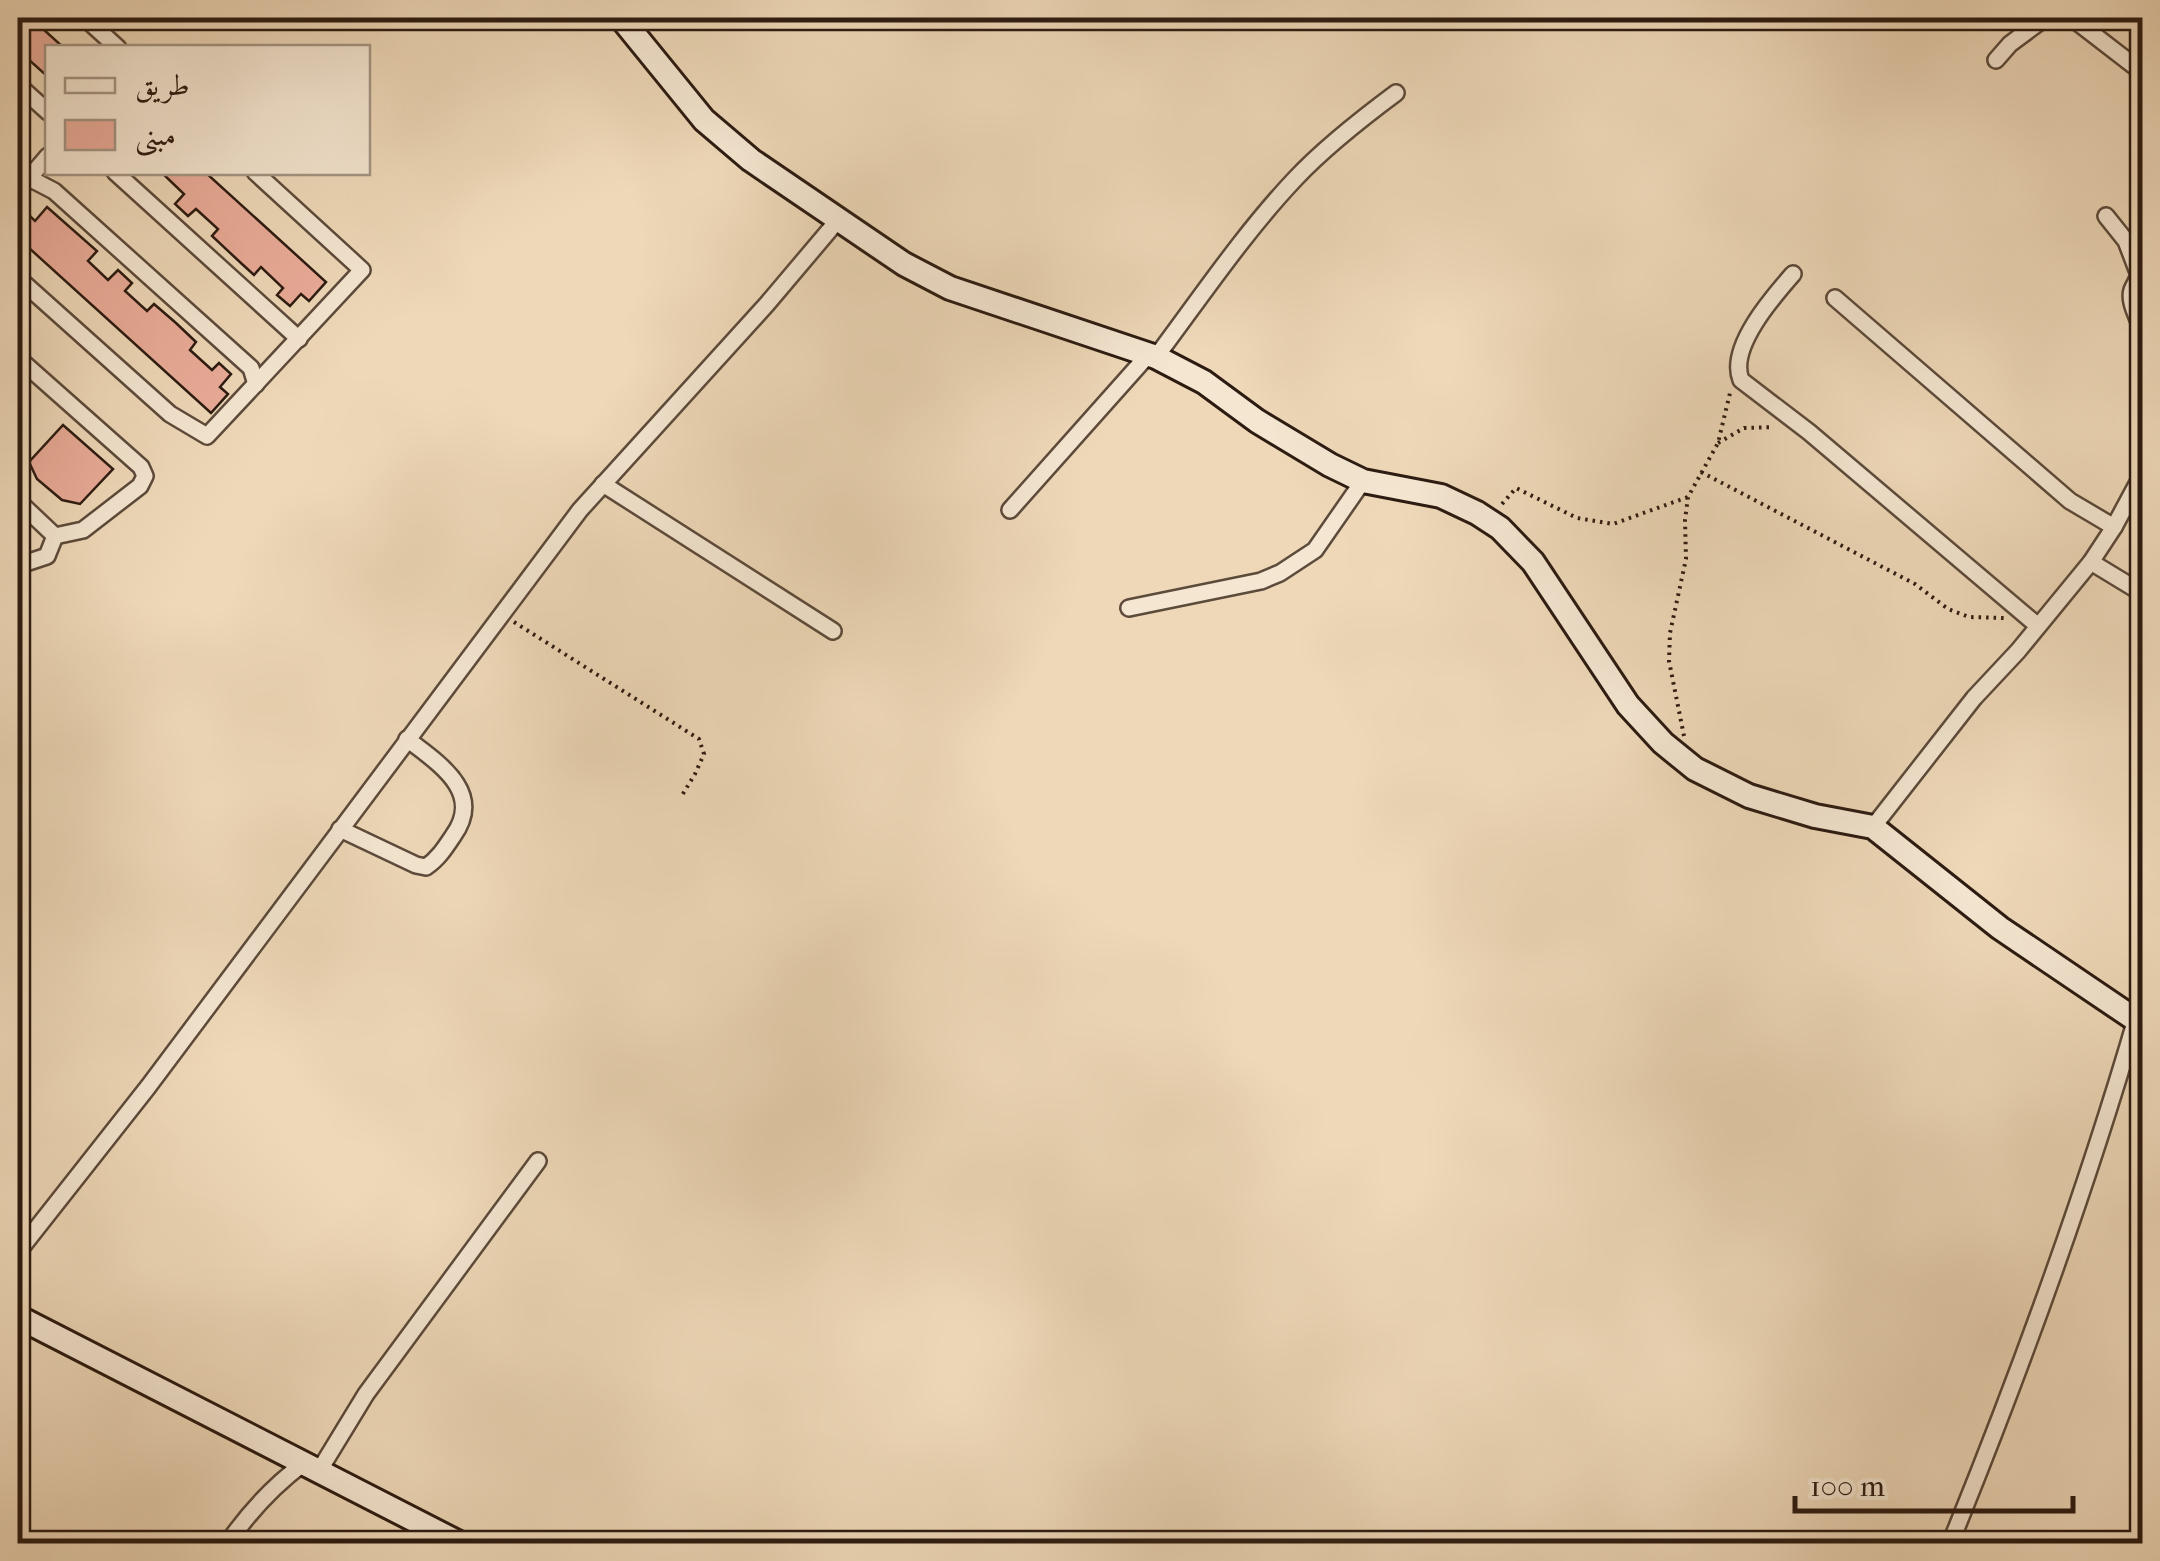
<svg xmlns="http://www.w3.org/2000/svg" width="2160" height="1561" font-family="'IM FELL French Canon',Amiri,serif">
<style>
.building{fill:#eaac99;stroke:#2c1b11;stroke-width:2.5}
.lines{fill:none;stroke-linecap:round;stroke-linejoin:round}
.minor-casing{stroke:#5c4a3b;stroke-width:20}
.secondary-casing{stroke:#2c1b11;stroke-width:28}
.path{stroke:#2c1b11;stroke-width:4;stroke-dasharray:2.5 5;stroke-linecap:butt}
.minor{stroke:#f4e6d1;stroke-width:15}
.secondary{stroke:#f4e6d1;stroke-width:22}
</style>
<rect width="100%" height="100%" fill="#eed8b8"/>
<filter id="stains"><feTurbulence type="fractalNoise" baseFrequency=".002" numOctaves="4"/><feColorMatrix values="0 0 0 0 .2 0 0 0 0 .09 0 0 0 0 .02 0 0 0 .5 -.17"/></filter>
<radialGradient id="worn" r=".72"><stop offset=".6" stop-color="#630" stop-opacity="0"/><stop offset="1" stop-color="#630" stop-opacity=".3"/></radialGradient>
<!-- building -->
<g class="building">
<polygon points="18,18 31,18 64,48 48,48 48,77 18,50"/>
<polygon points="161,172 205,172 326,282 309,301 301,294 290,306 277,295 283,288 261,267 254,275 242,264 212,236 218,229 196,209 188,216 175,204 184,194"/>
<polygon points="47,207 97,251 88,261 108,280 118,270 132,283 125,291 147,311 154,304 176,323 196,342 190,350 212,370 219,363 231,374 220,387 228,394 211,413 18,238 18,222 26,212 35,221"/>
<polygon points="63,425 113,469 80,504 62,500 37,479 29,462"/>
</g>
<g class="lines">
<!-- minor casing -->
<g class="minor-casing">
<g id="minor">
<polyline points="85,18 118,48"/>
<polyline points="2072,18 2142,72"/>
<polyline points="1996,60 2010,44 2045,18"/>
<polyline points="18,85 48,112"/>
<polyline points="115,172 299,339"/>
<polyline points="29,178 54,191 251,368 256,384"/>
<polyline points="18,191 48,156"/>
<path d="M2106 216 2126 241 2139 275C2137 281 2134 285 2132 290 2128 302 2139 319 2142 330"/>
<path d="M1793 274C1772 298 1728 348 1741 380L1809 432 2038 626"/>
<polyline points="18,278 170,414 207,436 362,270 255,172"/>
<polyline points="1835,298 2070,501 2114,527"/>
<path d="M1156 357C1201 297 1244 233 1295 179 1325 147 1361 119 1396 93"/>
<polyline points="18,358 141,467 145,476 140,486 83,530 55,536"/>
<polyline points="603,484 833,631"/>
<polyline points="18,501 55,536 47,556 26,563 18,555"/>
<polyline points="1010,510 1149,354"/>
<polyline points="2091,562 2142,593"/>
<polyline points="1129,608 1261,581 1280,573 1315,550 1363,481"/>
<polyline points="1873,827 1974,698 2018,651 2091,562 2114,527 2142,475"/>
<path d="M340 829 416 865 426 867C438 859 445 848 453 836 485 792 438 763 407 739"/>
<polyline points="18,1252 148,1087 580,510 767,304 838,220"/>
<polyline points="319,1471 366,1394 538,1161"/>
<path d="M227 1544C249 1512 273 1486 304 1463"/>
<path d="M1950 1544C2020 1372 2084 1197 2136 1019"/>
</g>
</g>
<!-- secondary casing -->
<g class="secondary-casing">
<g id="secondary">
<polyline points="621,18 704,120 751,160 904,264 950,288 1156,357 1204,382 1257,421 1330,465 1363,481 1441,496 1477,513 1500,528 1533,562 1628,705 1663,743 1695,769 1749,796 1815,816 1873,827 2000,928 2142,1024"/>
<polyline points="18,1317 461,1544"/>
</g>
</g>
<!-- path -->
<g class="path">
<polyline points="1718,443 1744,428 1774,427"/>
<polyline points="1701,472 1915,584 1948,609 1969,617 2004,618"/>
<polyline points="1502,504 1516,488 1577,518 1613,524 1688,497"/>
<polyline points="514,622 699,739 704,754 695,774 681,797"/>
<polyline points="1684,736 1669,661 1670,633 1686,559 1685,520 1688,497 1718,443 1730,393"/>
</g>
<!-- minor -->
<use href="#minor" class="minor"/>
<!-- secondary -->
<use href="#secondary" class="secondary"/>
</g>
<!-- margin -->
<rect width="2160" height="1561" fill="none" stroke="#eed8b8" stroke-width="60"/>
<rect x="20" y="20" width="2120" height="1521" fill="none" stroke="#2c1b11" stroke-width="5"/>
<rect x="30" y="30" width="2100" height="1501" fill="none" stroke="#2c1b11" stroke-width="2.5"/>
<!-- legend -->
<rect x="45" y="45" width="325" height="130" fill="#f4e6d1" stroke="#a49584" stroke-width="2.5"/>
<rect x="65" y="78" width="50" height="15" fill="#f4e6d1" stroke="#a49584" stroke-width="2.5"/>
<text x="135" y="95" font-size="30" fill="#2c1b11">طريق</text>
<rect x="65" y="120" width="50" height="30" fill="#eaac99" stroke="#a49584" stroke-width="2.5"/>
<text x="135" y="145" font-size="30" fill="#2c1b11">مبنى</text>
<!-- scale -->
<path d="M1795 1496v15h278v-15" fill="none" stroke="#2c1b11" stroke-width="5"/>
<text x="1810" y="1496" font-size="30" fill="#2c1b11" stroke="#f4e6d1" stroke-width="8" paint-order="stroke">100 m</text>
<rect width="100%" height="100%" filter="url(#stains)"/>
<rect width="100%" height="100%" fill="url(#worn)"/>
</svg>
